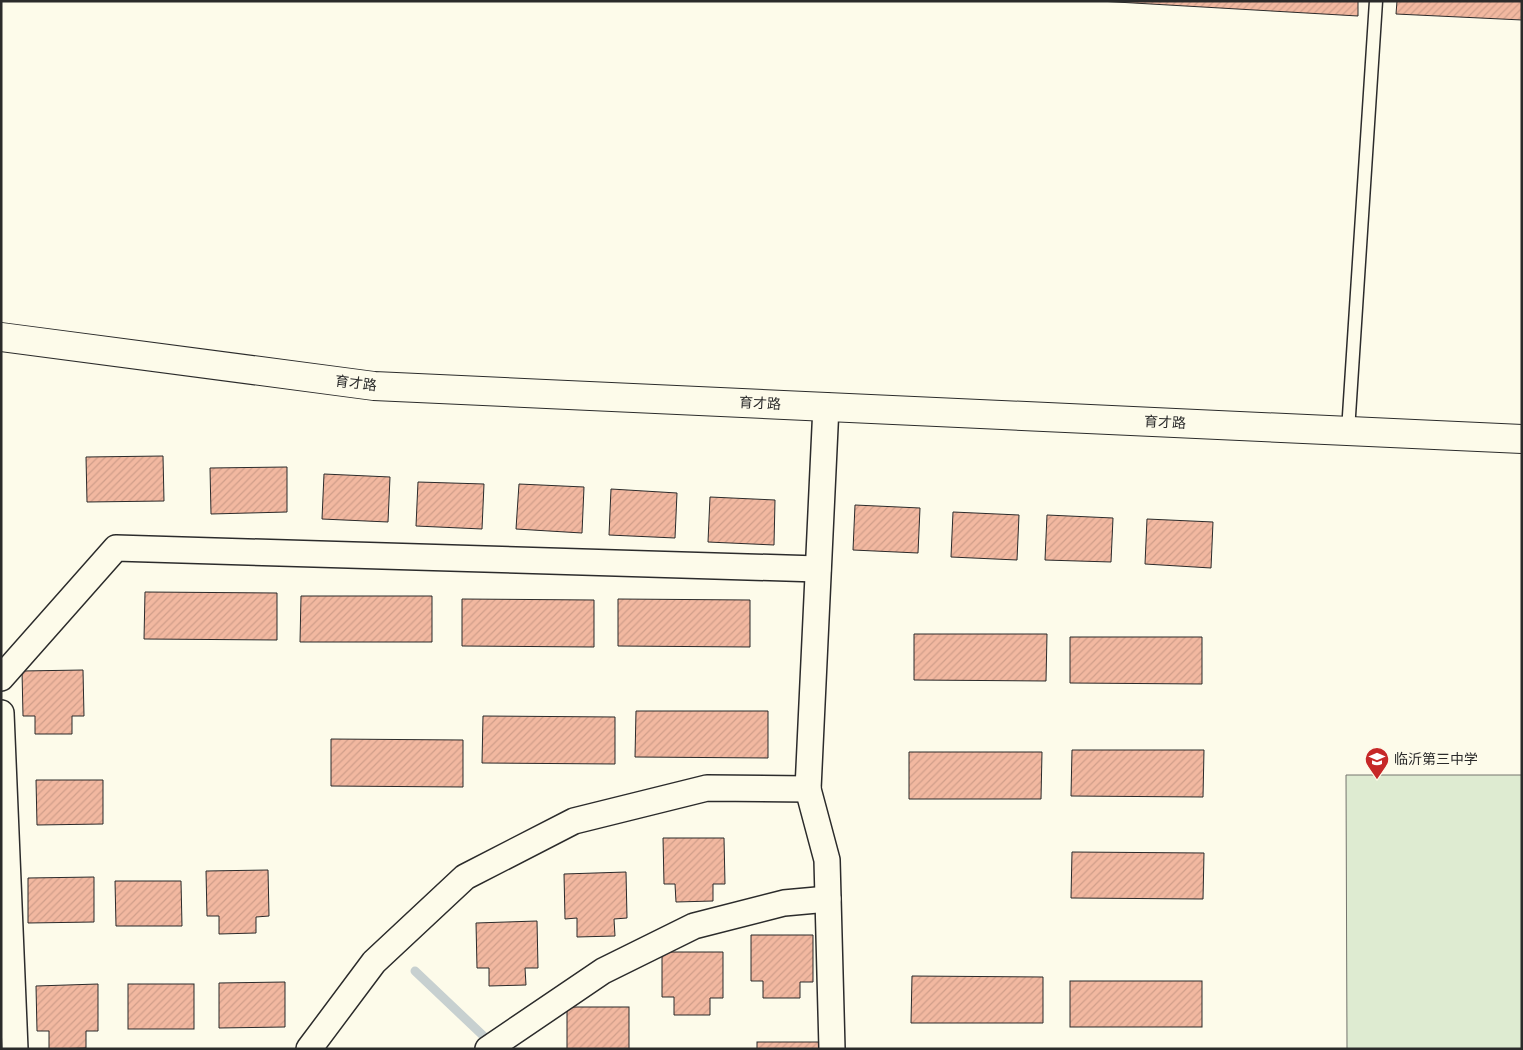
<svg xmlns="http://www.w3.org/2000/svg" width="1523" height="1050" font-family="Manrope,'Noto Sans SC',sans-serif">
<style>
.garden{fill:#deebd1;stroke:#74746e}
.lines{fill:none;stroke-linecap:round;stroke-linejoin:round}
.stream{stroke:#c7d0d0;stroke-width:9}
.building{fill:url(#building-hatch);stroke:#2b2b2b}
.service-casing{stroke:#2b2b2b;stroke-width:15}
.minor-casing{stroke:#2b2b2b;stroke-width:28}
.tertiary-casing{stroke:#2b2b2b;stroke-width:30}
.service{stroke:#fdfbea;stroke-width:12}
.minor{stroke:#fdfbea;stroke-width:25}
.tertiary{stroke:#fdfbea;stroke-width:28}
.labels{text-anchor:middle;stroke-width:4;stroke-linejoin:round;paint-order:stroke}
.street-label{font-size:14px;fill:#2b2b2b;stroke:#fdfbea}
.poi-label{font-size:14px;fill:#2b2b2b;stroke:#fdfbea;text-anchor:start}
</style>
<defs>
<pattern id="building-hatch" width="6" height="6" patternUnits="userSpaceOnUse" patternTransform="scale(1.25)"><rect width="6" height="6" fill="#f2b8a0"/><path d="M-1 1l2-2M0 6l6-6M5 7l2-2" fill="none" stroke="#d09e8a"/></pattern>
</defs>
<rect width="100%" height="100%" fill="#fdfbea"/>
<!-- garden -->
<polygon class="garden" points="1346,775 1522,775 1522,1049 1347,1049"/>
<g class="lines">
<!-- stream -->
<polyline class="stream" points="415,971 493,1045"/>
</g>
<!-- building -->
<g class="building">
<polygon points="1099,1 1358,1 1358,16"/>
<polygon points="1397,1 1522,1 1522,20 1396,14"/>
<polygon points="163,456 164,501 87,502 86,457"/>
<polygon points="287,467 287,512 211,514 210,468"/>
<polygon points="324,474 390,477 388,522 322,519"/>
<polygon points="418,482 484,484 482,529 416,526"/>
<polygon points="519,484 584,487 582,533 516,529"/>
<polygon points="611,489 677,493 675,538 609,535"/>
<polygon points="710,497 775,500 774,545 708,542"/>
<polygon points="855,505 920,508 918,553 853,550"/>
<polygon points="953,512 1019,515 1017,560 951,557"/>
<polygon points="1047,515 1113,518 1111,562 1045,560"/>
<polygon points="1147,519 1213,522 1211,568 1145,564"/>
<polygon points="145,592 277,593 277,640 144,639"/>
<polygon points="301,596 432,596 432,642 300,642"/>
<polygon points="462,599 594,600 594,647 462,646"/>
<polygon points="618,599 750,600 750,647 618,646"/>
<polygon points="914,634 1047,634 1046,681 914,680"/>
<polygon points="1070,637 1202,637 1202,684 1070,683"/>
<polygon points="83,670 84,716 72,716 72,734 35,734 35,716 23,716 22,671"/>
<polygon points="636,711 768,711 768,758 635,757"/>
<polygon points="483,716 615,717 615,764 482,763"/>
<polygon points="331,739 463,740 463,787 331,786"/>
<polygon points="1072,750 1204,750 1203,797 1071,796"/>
<polygon points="909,752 1042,752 1041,799 909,799"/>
<polygon points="36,780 103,780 103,824 37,825"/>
<polygon points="663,838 724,838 725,884 713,884 713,901 676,902 675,884 664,884"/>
<polygon points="1072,852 1204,853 1203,899 1071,898"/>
<polygon points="268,870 269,916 256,917 256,933 219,934 219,916 207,916 206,871"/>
<polygon points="626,872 627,918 614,919 615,936 577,937 577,918 565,919 564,874"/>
<polygon points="94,877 94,922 28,923 28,878"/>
<polygon points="115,881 181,881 182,926 116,926"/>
<polygon points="537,921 538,968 525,968 526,985 489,986 489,968 477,968 476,923"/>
<polygon points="751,935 813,935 813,982 800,982 800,998 763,998 763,981 751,981"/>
<polygon points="662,952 723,952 723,998 710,998 710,1015 674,1015 674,997 662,997"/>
<polygon points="912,976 1043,977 1043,1023 911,1023"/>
<rect x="1070" y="981" width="132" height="46"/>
<polygon points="285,982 285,1027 219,1028 219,983"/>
<polygon points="98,984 98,1031 86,1031 86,1048 49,1049 49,1031 37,1031 36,986"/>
<rect x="128" y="984" width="66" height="45"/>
<rect x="567" y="1007" width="62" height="42"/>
<rect x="757" y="1042" width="62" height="7"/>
</g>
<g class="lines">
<!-- service casing -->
<g class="service-casing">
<polyline id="service" points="1348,431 1376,1"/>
</g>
<!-- minor casing -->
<g class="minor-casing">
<g id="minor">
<polyline points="826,406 808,789 827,860 832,1049"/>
<polyline points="1,678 116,548 818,569"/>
<polyline points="1,713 15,1049"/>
<polyline points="309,1049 374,962 465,877 574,821 707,788 808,789"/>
<polyline points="488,1049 603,971 694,926 784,903 828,899"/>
</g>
</g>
<!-- tertiary casing -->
<g class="tertiary-casing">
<polyline id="tertiary" points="1,337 374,386 1522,439"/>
</g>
<!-- service -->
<use href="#service" class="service"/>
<!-- minor -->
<use href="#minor" class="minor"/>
<!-- tertiary -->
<use href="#tertiary" class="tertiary"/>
</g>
<!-- icons -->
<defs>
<g id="school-pin" transform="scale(1.25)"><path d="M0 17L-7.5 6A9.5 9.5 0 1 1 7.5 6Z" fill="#c62828" stroke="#fdfbea"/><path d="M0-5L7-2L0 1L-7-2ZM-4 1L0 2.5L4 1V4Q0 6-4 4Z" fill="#fff"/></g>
</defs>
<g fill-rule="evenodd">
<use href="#school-pin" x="1377" y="759"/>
</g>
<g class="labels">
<!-- street labels -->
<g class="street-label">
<text transform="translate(356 383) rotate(7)" y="5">育才路</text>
<text transform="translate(760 403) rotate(3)" y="5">育才路</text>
<text transform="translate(1165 422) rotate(3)" y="5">育才路</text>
</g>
<!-- poi labels -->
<g class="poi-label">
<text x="1394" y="764">临沂第三中学</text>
</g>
</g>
<!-- border -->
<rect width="1523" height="1050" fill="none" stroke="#2b2b2b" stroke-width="5"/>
</svg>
